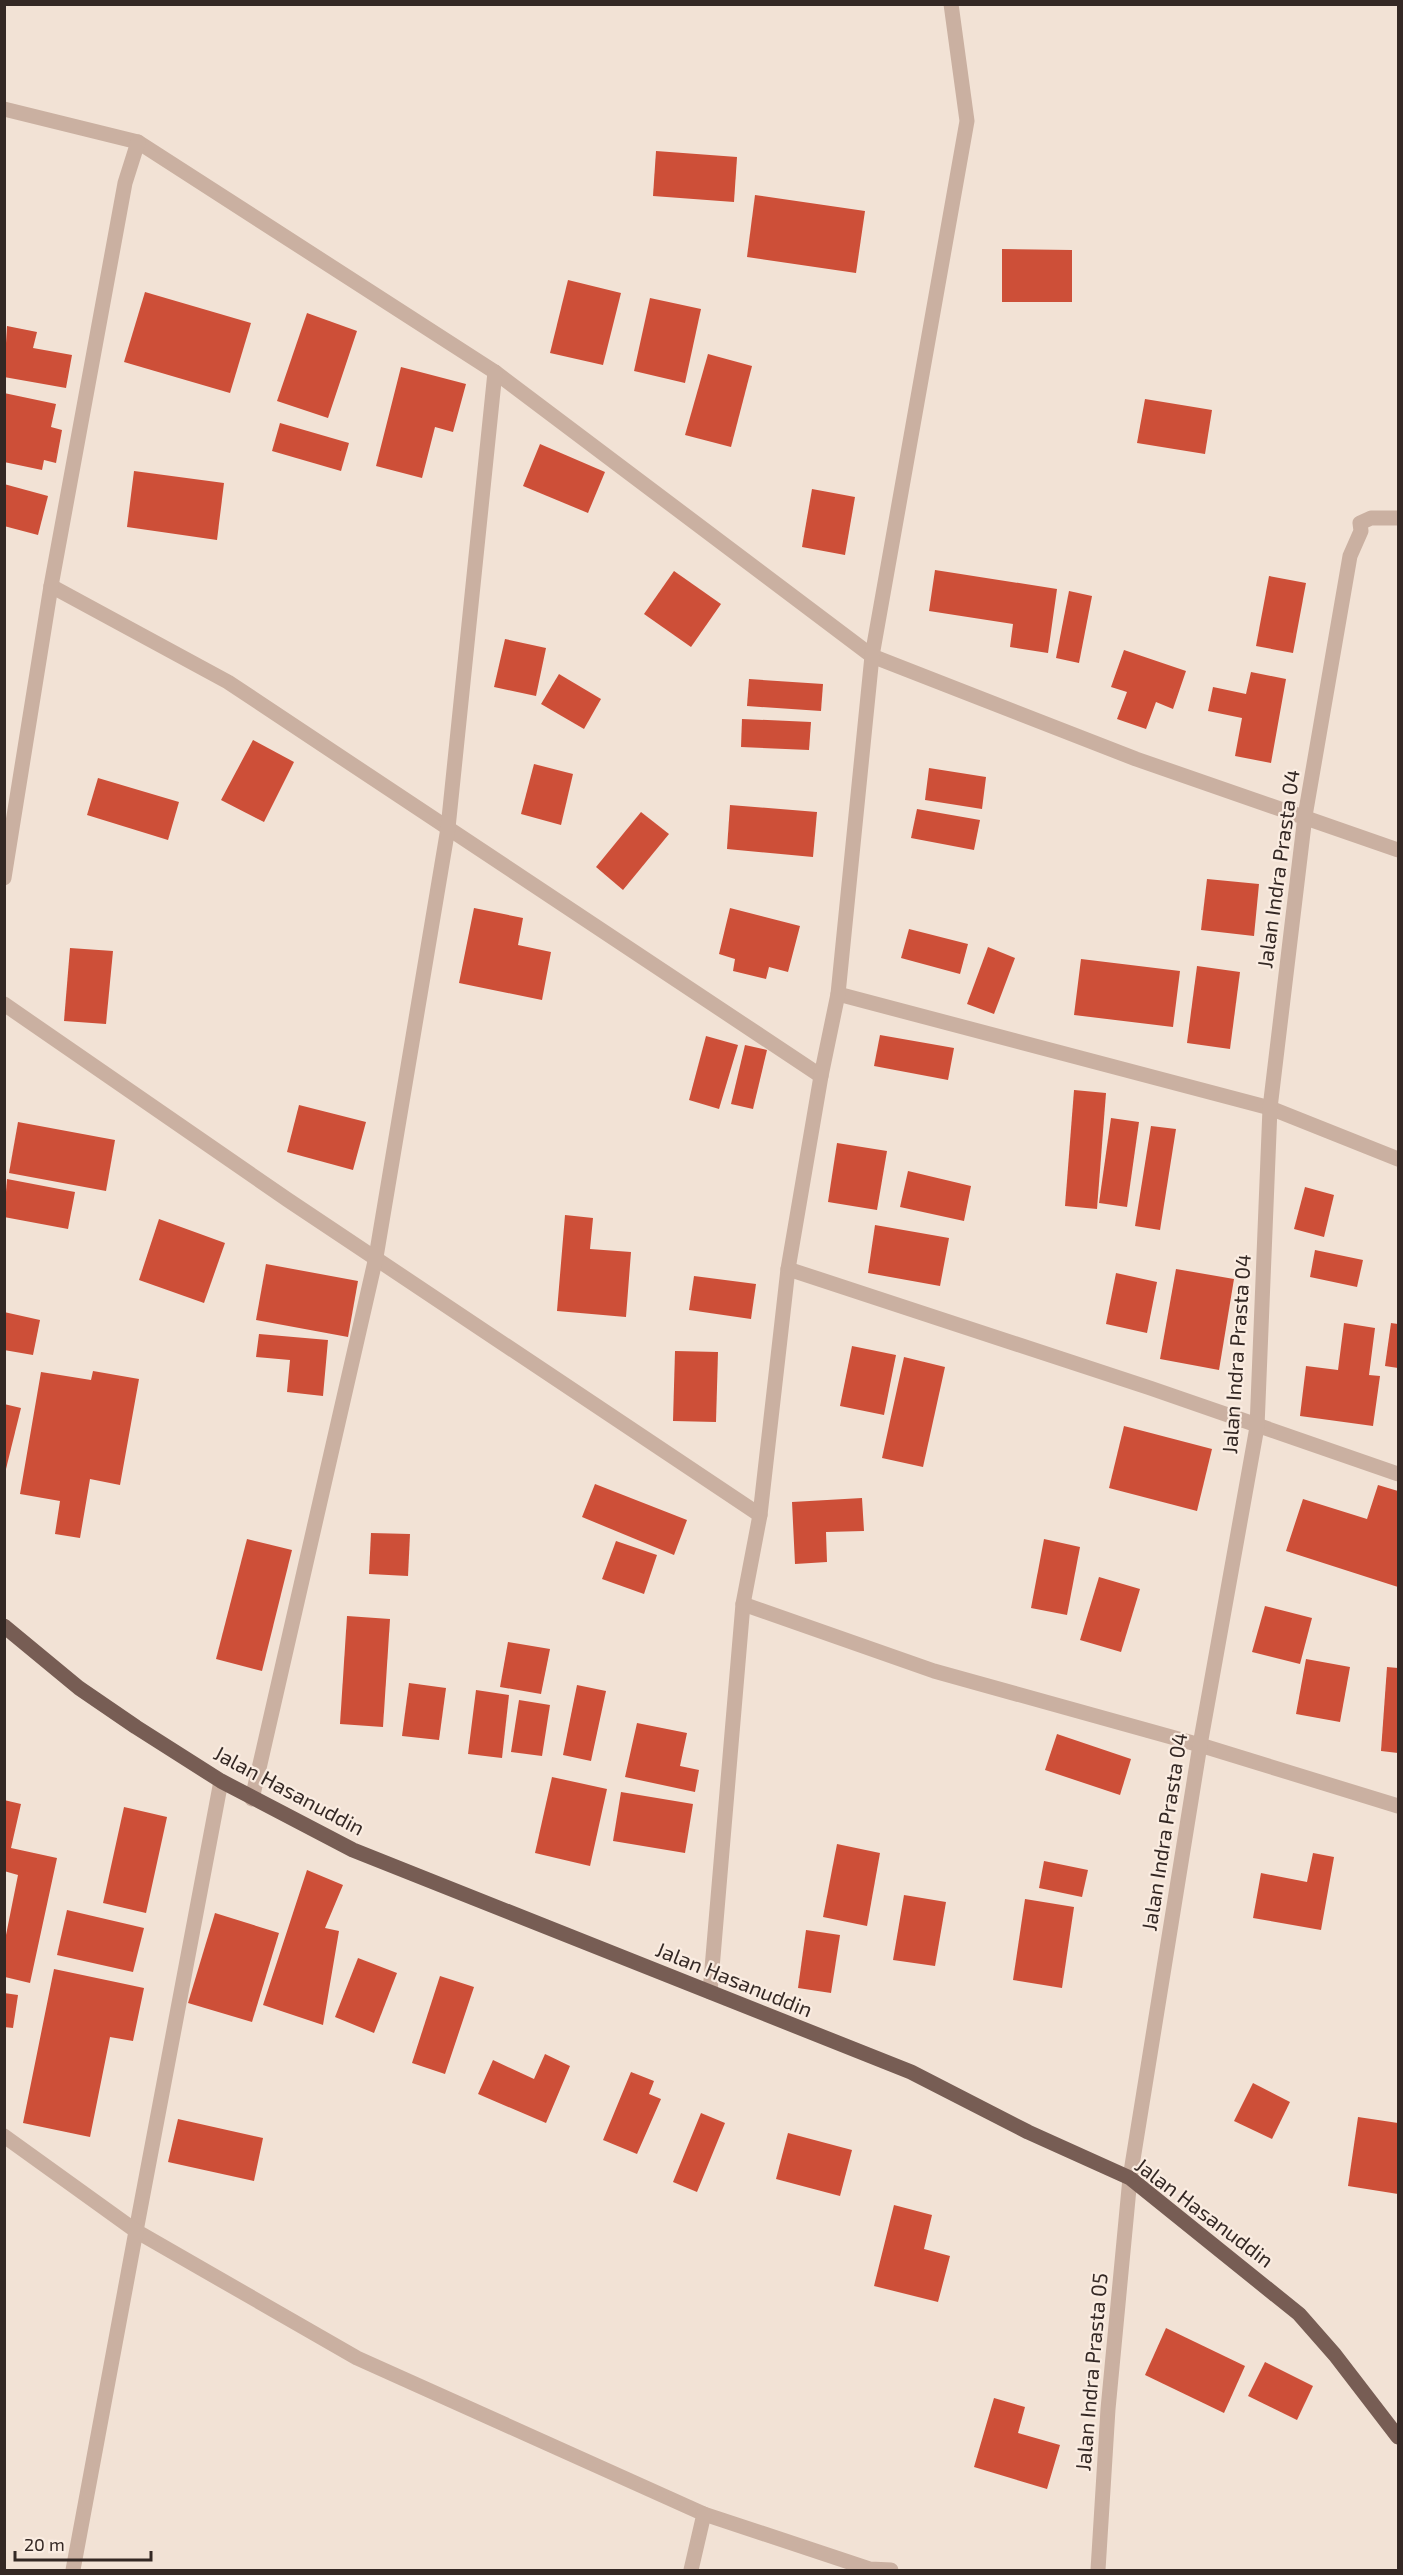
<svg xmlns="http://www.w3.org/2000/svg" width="1403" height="2575" font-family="'Exo 2',sans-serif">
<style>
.building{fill:#cd4f38}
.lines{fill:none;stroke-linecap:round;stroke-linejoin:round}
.minor{stroke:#cab0a1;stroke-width:15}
.major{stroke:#775d54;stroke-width:15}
.labels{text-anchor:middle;stroke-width:4.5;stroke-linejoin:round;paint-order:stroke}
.street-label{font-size:21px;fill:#342824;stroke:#faece1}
</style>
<rect width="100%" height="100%" fill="#f2e2d5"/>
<!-- building -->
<g class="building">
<polygon points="656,151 737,157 734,202 653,196"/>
<polygon points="755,195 865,211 856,273 747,257"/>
<polygon points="1002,249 1072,250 1072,302 1002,302"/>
<polygon points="568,280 621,293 603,365 550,353"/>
<polygon points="145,292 251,323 230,393 124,362"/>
<polygon points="650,298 701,309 685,383 634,371"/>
<polygon points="307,313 357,331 328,418 277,401"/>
<polygon points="7,326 37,332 33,348 72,355 66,388 4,377"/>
<polygon points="708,354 752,366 731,447 685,435"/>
<polygon points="401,367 466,384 453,432 435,427 422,478 376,466"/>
<polygon points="4,393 56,404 51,427 62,430 56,463 44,460 42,470 4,462"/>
<polygon points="1145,399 1212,410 1205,454 1137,443"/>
<polygon points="280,423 349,443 341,471 272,451"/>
<polygon points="540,444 605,472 588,513 523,486"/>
<polygon points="134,471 224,483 217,540 127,527"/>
<polygon points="4,484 48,496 38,535 4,526"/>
<polygon points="812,489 855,497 845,555 802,547"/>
<polygon points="935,570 1057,589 1048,653 1010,647 1013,624 929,611"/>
<polygon points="674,571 721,604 691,647 644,614"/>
<polygon points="1269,576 1306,583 1293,653 1256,646"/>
<polygon points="1069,591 1092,596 1079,663 1056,658"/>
<polygon points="505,639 546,648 536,696 494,687"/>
<polygon points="1124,650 1186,671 1173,709 1156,702 1146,729 1117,719 1127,692 1111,687"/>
<polygon points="1251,672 1286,679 1271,763 1235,756 1242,718 1208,711 1213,687 1246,694"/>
<polygon points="559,674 601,699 584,729 541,704"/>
<polygon points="749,679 823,684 821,711 747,706"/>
<polygon points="742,719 811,722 809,750 741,747"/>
<polygon points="253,740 294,762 264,822 221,800"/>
<polygon points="534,764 573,774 561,825 521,814"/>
<polygon points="929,768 986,777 982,809 925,800"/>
<polygon points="98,778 179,802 168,840 87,815"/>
<polygon points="730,805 817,812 813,857 727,849"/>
<polygon points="917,809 980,820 974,850 911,838"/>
<polygon points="641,812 669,834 623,890 596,867"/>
<polygon points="1207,879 1259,884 1254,936 1201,930"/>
<polygon points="474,908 523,918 518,945 551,952 542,1000 459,983"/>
<polygon points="730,908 800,926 788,972 769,967 766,979 733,971 735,959 719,954"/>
<polygon points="909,929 968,944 960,974 901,958"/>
<polygon points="988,947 1015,958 994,1014 967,1004"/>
<polygon points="70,948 113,951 106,1024 64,1021"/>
<polygon points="1081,959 1180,971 1173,1027 1074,1015"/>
<polygon points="1197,966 1240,972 1230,1049 1187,1043"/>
<polygon points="880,1035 954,1048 948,1080 874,1066"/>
<polygon points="706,1036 738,1045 719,1109 689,1100"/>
<polygon points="745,1045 767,1050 753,1109 731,1104"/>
<polygon points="1074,1090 1106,1093 1097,1209 1065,1206"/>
<polygon points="299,1105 366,1122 353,1170 287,1152"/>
<polygon points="1111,1118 1139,1122 1127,1207 1099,1203"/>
<polygon points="18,1122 115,1140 106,1191 9,1173"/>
<polygon points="1151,1126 1176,1129 1160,1230 1135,1226"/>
<polygon points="837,1143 887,1151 877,1210 828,1202"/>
<polygon points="908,1171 971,1186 964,1221 900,1207"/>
<polygon points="7,1179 75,1192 68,1229 4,1217"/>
<polygon points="1305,1187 1334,1195 1324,1237 1294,1229"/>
<polygon points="565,1215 593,1218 590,1249 631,1252 626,1317 557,1311"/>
<polygon points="159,1219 225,1243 204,1303 139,1280"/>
<polygon points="875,1225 949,1238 940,1286 868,1273"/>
<polygon points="1315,1250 1363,1260 1357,1287 1310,1277"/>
<polygon points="266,1264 358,1281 348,1337 256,1320"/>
<polygon points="1176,1269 1234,1279 1219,1370 1160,1359"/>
<polygon points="1116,1273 1157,1282 1147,1333 1106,1324"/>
<polygon points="694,1276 756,1284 751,1319 689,1310"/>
<polygon points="4,1312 40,1320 33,1355 4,1350"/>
<polygon points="1344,1323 1375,1328 1369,1375 1380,1376 1373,1426 1300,1416 1306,1366 1338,1370"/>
<polygon points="1391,1323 1398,1324 1398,1368 1385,1366"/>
<polygon points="259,1334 328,1340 323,1396 287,1392 290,1360 256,1357"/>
<polygon points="852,1346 896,1355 884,1415 840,1406"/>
<polygon points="675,1351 718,1352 716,1422 673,1421"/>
<polygon points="904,1357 945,1367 923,1467 882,1458"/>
<polygon points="93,1371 139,1379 120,1485 90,1479 80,1538 55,1534 60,1501 20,1494 41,1372 91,1380"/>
<polygon points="4,1404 21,1408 5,1473 4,1472"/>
<polygon points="1124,1426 1212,1449 1197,1511 1109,1488"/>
<polygon points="595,1484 687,1520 674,1555 582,1517"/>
<polygon points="1378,1485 1398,1491 1398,1587 1286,1551 1303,1499 1367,1519"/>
<polygon points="862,1498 864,1531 826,1532 827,1562 795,1564 792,1502"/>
<polygon points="371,1533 410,1534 408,1576 369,1574"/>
<polygon points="247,1539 292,1550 262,1671 216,1659"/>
<polygon points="1044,1539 1080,1547 1067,1615 1031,1608"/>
<polygon points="616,1541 657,1555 644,1594 602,1579"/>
<polygon points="1099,1577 1140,1589 1121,1652 1080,1640"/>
<polygon points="1265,1606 1312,1618 1300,1664 1252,1652"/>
<polygon points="347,1616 390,1619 383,1727 340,1724"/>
<polygon points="508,1642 550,1649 541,1694 500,1687"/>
<polygon points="1306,1659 1350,1667 1340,1722 1296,1714"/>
<polygon points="1387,1667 1398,1668 1398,1753 1381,1751"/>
<polygon points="409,1683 446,1688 439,1740 402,1736"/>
<polygon points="577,1685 606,1691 591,1761 563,1755"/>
<polygon points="476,1690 509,1695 502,1758 468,1754"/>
<polygon points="519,1700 550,1705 542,1756 511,1752"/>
<polygon points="637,1723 687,1733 680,1766 699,1770 695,1792 625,1777"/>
<polygon points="1057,1734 1131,1759 1120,1795 1045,1770"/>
<polygon points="552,1777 607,1789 590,1866 535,1853"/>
<polygon points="621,1792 693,1804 685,1853 613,1841"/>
<polygon points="4,1800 21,1804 11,1848 57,1858 30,1983 5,1977 5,1940 18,1875 4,1871"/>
<polygon points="124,1807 167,1817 146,1913 103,1903"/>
<polygon points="837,1844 880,1853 867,1926 823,1917"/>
<polygon points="1313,1853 1334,1857 1321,1930 1253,1918 1261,1873 1307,1882"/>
<polygon points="1044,1861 1088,1870 1082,1897 1039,1888"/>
<polygon points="307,1870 343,1885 325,1928 339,1931 323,2025 263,2005"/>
<polygon points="904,1895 946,1902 935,1966 893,1960"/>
<polygon points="1025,1899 1074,1907 1062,1988 1013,1980"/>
<polygon points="67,1910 144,1928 133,1972 57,1955"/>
<polygon points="215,1913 279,1933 252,2022 188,2003"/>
<polygon points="806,1930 840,1935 831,1993 798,1988"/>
<polygon points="358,1958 397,1973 374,2033 335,2017"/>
<polygon points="54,1969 144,1988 133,2041 110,2037 90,2137 23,2123"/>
<polygon points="440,1976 474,1987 445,2074 412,2063"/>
<polygon points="4,1993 18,1995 13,2028 4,2027"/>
<polygon points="545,2054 570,2066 546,2123 478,2094 493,2060 534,2079"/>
<polygon points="631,2072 654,2081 649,2094 661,2099 637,2154 603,2140"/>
<polygon points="1253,2083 1290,2102 1272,2139 1234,2121"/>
<polygon points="701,2113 725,2123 697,2192 673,2182"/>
<polygon points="1358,2117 1398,2123 1398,2194 1348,2186"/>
<polygon points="178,2119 263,2138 254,2181 168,2162"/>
<polygon points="788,2133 852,2150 840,2196 776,2179"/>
<polygon points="894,2205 932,2215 924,2249 950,2256 938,2302 874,2286"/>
<polygon points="1166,2328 1245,2366 1224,2413 1145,2375"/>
<polygon points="1265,2362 1313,2386 1297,2420 1248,2396"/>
<polygon points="994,2398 1025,2407 1018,2433 1060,2445 1047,2489 974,2467"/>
</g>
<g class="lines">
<!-- minor -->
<g class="minor">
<polyline points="4,109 138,142 495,372 872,656 1136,759 1398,850"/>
<polyline points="51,586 228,682 821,1076"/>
<polyline points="4,878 51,586 125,183 138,142"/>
<polyline points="838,994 1270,1108 1398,1159"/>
<polyline points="4,1004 288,1200 760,1515"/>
<polyline points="788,1269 1150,1388 1398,1474"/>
<polyline points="743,1604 934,1671 1200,1745 1398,1806"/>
<polyline points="221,1781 136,2231 357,2358 704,2514 870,2569 891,2570"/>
<polyline points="252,1799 376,1257 448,828 495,372"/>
<polyline points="710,1992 743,1604 760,1515 788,1269 821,1076 838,994 872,656 967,121 951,4"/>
<polyline points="4,2136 136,2231 73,2570"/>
<polyline points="691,2570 704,2514"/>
<polyline points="1098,2570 1108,2409 1130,2178 1200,1745 1257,1427 1270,1108 1305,816 1350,556 1361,531 1360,523 1371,518 1398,518"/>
</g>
<!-- major -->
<polyline class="major" points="4,1626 79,1688 136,1727 221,1781 353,1850 911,2072 1028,2132 1130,2178 1299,2314 1335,2355 1398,2437"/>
</g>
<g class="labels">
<!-- street labels -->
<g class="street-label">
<text transform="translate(1279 869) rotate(-82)" y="7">Jalan Indra Prasta 04</text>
<text transform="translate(1237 1354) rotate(-86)" y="7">Jalan Indra Prasta 04</text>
<text transform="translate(289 1791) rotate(28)" y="7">Jalan Hasanuddin</text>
<text transform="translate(1165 1832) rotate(-81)" y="7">Jalan Indra Prasta 04</text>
<text transform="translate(734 1980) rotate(22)" y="7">Jalan Hasanuddin</text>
<text transform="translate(1204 2213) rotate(37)" y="7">Jalan Hasanuddin</text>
<text transform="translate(1092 2372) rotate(-85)" y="7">Jalan Indra Prasta 05</text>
</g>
</g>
<!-- border -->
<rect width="1403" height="2575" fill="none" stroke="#342824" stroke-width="12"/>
<!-- scale -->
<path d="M15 2551v9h136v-9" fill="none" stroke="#342824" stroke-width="3"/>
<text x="24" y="2551" font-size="18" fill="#342824" stroke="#faece1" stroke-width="4.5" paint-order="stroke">20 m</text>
</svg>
